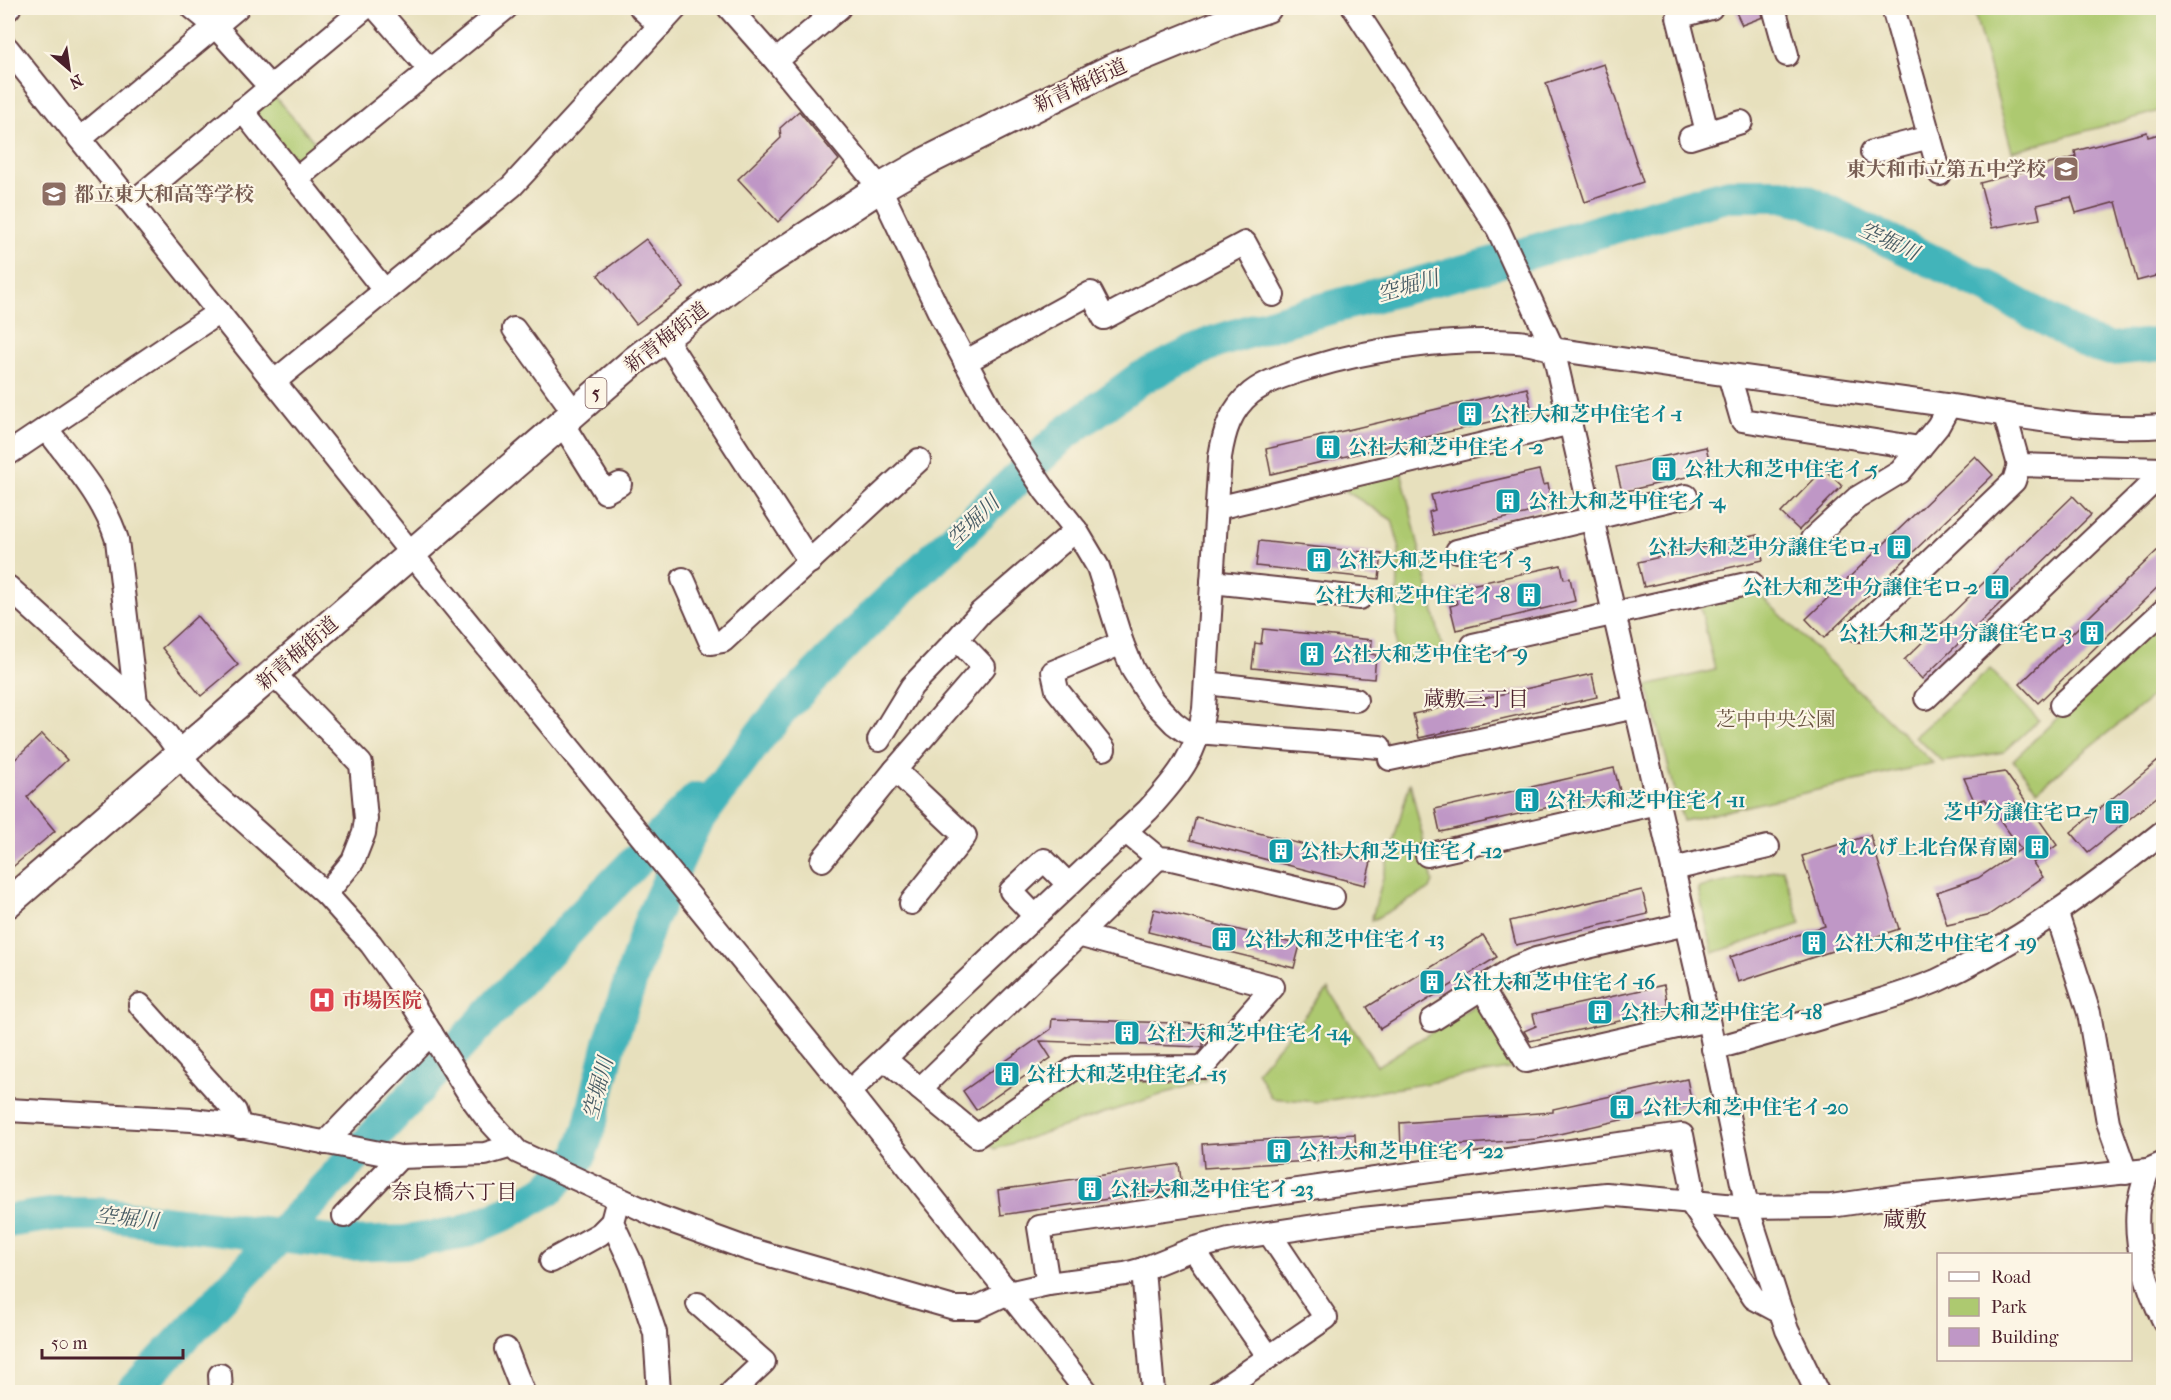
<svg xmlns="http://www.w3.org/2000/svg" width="2171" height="1400" font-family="'IM FELL French Canon','Noto Serif JP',serif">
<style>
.green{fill:#adc970;stroke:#7c744e;stroke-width:1.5}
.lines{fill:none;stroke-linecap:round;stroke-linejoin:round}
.river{stroke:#43b4ba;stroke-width:34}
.building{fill:#bf97c6}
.minor-casing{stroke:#623c41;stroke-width:26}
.major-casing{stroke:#623c41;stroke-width:32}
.minor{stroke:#fff;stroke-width:22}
.major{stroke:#fff;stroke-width:28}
.labels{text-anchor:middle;stroke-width:4.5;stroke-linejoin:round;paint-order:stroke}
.shield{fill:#fcf5e5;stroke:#7f5f63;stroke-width:1.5}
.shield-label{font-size:18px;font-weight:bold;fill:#4a1f2b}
.street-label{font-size:20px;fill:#4a1f2b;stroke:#fcf5e5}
.education-label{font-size:20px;font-weight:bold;fill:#785e54;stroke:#fcf5e5;text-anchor:end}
.culture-label{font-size:20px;font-weight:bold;fill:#0d838f;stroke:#fcf5e5;text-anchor:start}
.park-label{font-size:20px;fill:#685240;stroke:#fcf5e5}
.health-label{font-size:20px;font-weight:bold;fill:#be3a42;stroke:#fcf5e5;text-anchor:start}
.water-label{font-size:21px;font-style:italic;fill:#475b64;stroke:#fcf5e5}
.neighbourhood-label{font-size:21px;fill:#4a1f2b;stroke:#fcf5e5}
.quarter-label{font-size:22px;fill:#4a1f2b;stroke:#fcf5e5}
</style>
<rect width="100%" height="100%" fill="#fcf5e5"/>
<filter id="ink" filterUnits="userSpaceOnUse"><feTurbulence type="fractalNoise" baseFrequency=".0167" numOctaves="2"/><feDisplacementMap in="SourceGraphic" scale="12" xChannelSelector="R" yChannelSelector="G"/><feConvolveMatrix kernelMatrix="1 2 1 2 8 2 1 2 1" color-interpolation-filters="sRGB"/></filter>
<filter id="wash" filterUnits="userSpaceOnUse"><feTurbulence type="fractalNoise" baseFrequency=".008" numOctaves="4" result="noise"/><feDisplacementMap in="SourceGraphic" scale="24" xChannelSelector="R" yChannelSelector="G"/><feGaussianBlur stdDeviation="1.35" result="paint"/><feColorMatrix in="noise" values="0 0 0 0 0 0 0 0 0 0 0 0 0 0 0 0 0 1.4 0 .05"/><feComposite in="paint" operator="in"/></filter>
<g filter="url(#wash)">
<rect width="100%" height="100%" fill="#e7e0bd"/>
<!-- green -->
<g class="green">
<polygon points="1973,8 2163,8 2163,110 2012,151"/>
<polygon points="274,96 325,154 297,175 248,115"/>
<polygon points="1401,470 1443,651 1395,663 1399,545 1392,520 1336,485"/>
<polygon points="1752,587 1933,763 1683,821 1647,686 1715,670 1699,600"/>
<polygon points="2163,617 2163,688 2037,790 2013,760"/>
<polygon points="1990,669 2039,720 2004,752 1943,762 1915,736"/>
<polygon points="1410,782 1433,882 1430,889 1371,921"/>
<polygon points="1783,869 1801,924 1713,953 1698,888"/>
<polygon points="1328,989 1377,1066 1480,1002 1520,1067 1319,1102 1271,1098 1257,1071"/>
<polygon points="1076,1074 1203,1075 1206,1080 995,1149 983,1138"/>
</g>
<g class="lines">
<!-- river -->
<g class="river">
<polyline points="8,1221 56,1214 97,1214 347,1244 405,1242 461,1233 505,1214 549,1189 579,1157 589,1129 610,1043 650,922 694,825 762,733 786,705 872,617 1063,435 1139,379 1212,343 1296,317 1491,264 1650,216 1730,195 1782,195 1806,201 1991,289 2089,343 2111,349 2164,344"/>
<polyline points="132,1392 580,918 697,799"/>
</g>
</g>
<g id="blocks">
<!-- building -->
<g class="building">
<polygon points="1734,8 1761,8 1763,17 1742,25"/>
<polygon points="1604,64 1643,182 1585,202 1546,83"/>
<polygon points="799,111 839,160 778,222 738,179 781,138 780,128"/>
<polygon points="2147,132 2148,137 2163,133 2163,274 2137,281 2116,202 2076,213 2071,197 2037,205 2040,219 1992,228 1980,183 2076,157 2075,151"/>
<polygon points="646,239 684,288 636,324 598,275"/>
<polygon points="1527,388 1532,412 1271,474 1266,449"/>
<polygon points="1706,447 1712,471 1622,492 1616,467"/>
<polygon points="1975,456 1993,475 1824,638 1806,619"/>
<polygon points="1824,469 1842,486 1799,530 1781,513"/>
<polygon points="1539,470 1543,485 1548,484 1553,507 1434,535 1429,512 1435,510 1431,495"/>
<polygon points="2073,496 2091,515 1922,679 1904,660"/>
<polygon points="1757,535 1763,560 1644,587 1638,562"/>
<polygon points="1259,541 1382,554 1379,579 1256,566"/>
<polygon points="2163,545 2163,582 2038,703 2020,684"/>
<polygon points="1561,565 1564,579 1570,578 1575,601 1456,630 1450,606 1457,604 1453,589"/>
<polygon points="197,616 238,665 201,696 162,648"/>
<polygon points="1263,629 1372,640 1371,654 1376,655 1374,679 1252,668 1255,643 1261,644"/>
<polygon points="1592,674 1597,697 1419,738 1413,714"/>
<polygon points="42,734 67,760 27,797 55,831 8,871 8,766"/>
<polygon points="2163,757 2163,792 2088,852 2071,832"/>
<polygon points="1614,768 1620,791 1440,832 1435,809"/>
<polygon points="2005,772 2057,845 2033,863 2043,877 2018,895 1987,916 1947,925 1937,892 1978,878 2021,849 1985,799 1975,803 1964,778"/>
<polygon points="1196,817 1371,862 1365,885 1190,840"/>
<polygon points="1870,835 1899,929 1738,982 1730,957 1825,926 1802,856"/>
<polygon points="1642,890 1648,914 1516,945 1510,921"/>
<polygon points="1154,909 1300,945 1294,968 1148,932"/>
<polygon points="1483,935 1497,957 1380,1029 1367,1007"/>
<polygon points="1664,985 1669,1010 1530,1041 1524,1031 1536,1026 1533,1014"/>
<polygon points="1052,1019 1203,1024 1203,1047 1040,1041 1051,1058 976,1110 963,1091 1051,1029"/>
<polygon points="1687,1079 1692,1104 1537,1139 1401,1149 1400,1123 1553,1112 1553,1109"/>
<polygon points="1355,1134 1356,1158 1204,1168 1202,1144"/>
<polygon points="1179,1164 1182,1188 1001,1215 998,1190"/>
</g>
</g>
</g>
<g filter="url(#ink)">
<use href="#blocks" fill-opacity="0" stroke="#623c41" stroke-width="1.5"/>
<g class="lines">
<!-- minor casing -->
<g class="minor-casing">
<g id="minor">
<polyline points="193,8 215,26 270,87"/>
<polyline points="376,8 430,70"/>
<polyline points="641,8 660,26"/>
<polyline points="729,8 776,61 880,188 943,320 993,413 1046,492 1076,530 1098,567 1122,643 1133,670 1152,700 1174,723 1185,731 1380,747"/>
<polyline points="1354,8 1498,229 1553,349 1708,1020 1747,1207 1787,1330 1817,1392"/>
<polyline points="1774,8 1787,55"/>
<polyline points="1893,8 1940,174"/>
<polyline points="8,9 9,8"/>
<polyline points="8,49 411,553 849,1092 1087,1392"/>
<polyline points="776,61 839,8"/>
<polyline points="242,110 384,290"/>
<polyline points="1707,132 1678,17 1711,8"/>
<polyline points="1690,138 1741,122"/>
<polyline points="80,139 237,8"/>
<polyline points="1872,152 1930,137"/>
<polyline points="296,179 506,8"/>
<polyline points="132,203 365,8"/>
<polyline points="514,329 574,412"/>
<polyline points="665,338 810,562"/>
<polyline points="965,362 1091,293 1104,318 1245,243 1273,295"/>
<polyline points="1729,375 1742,420 1920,448 1938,426 1949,406"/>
<polyline points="275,381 512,186 676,8"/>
<polyline points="2005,415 2019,465 2164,469"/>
<polyline points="562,423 605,492 620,484"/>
<path d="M46 428C72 463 104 497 117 540L136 703"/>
<polyline points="8,454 219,312"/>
<polyline points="1217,508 1571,423"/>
<polyline points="1812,539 1857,498 1900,472 1920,448"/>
<polyline points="1457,551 1686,496"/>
<polyline points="683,579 711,643 723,641 919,460"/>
<polyline points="1212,582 1360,598"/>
<polyline points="8,587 136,703 167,735 194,773 212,792 326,894 371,944 402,987 471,1097 485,1116 518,1152 657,1216 745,1248 954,1308 976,1308 1008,1293 1048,1284 1125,1274 1143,1269 1195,1248 1229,1239 1362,1219 1606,1194 1747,1207 1831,1206 1906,1195 2148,1170 2164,1163"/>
<polyline points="1858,630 2014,481 2019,465"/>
<polyline points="1473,645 1751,583"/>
<polyline points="274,674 361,764 366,819 364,833 353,861 326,894"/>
<polyline points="1206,683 1356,700"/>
<polyline points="1926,698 2164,472"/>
<polyline points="2061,705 2164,610"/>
<polyline points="879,740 912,686 957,639"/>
<polyline points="1104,749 1057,690 1053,672 1122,643"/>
<polyline points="1390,759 1636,707"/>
<polyline points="895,770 965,836 911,903"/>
<polyline points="1427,855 1658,803"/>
<polyline points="1158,858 1172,859 1333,897"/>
<polyline points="822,860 895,770 984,667 957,639 981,612 1076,530"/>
<polyline points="1673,869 1768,847"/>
<polyline points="2057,914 2089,1013 2108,1122 2126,1173"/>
<polyline points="1035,916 1011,891 1044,860 1068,884"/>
<polyline points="1482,988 1526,1061 1708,1020"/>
<polyline points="140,1005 235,1111 240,1127"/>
<polyline points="1432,1020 1514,968 1536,959 1686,924"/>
<path d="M1713 1049C1756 1037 1798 1025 1840 1012 1872 1003 1905 994 1936 981 2022 941 2090 890 2164 831"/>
<polyline points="885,1059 920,1089 1158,858 1125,831"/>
<polyline points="920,1089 977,1136 1075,1068 1203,1067 1273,987 1078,935"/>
<path d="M849 1092 1148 810C1177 778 1198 753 1204 709L1220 457C1224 432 1230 410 1251 393 1268 380 1289 374 1309 368 1374 348 1449 338 1517 342 1529 343 1541 347 1553 349 1679 368 1806 386 1932 403 2008 414 2087 432 2164 426"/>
<polyline points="8,1110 192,1120 235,1125 400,1157 485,1154 512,1146"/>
<polyline points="325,1143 431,1033"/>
<path d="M2148 1170C2144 1182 2140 1195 2138 1207 2134 1245 2147 1288 2164 1321"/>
<polyline points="618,1199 612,1222 632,1265 655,1333 659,1392"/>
<polyline points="344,1216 400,1157"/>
<polyline points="1193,1249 1269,1357"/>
<polyline points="551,1261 600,1234 612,1222"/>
<polyline points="1143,1269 1153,1392"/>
<polyline points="1048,1284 1039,1227 1682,1135 1692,1185 1689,1200 1754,1298 1782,1313"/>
<polyline points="698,1304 764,1362 732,1392"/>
<polyline points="506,1349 523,1392"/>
<polyline points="220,1375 221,1392"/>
<polyline points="1218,1392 1326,1318 1269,1233"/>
</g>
</g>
<!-- major casing -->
<g class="major-casing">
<polyline id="major" points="8,903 634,361 744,277 880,188 927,161 1111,69 1231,20 1267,8"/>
</g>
<!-- minor -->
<use href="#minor" class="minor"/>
<!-- major -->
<use href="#major" class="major"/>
</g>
</g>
<!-- icons -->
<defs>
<g id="school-square" transform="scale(1.35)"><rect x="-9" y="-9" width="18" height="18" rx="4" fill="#8d6e63" stroke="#fcf5e5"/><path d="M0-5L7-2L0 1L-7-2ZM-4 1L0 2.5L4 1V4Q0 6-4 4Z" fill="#fff"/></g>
<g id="building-square" transform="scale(1.35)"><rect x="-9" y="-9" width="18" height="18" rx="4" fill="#0f9aa8" stroke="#fcf5e5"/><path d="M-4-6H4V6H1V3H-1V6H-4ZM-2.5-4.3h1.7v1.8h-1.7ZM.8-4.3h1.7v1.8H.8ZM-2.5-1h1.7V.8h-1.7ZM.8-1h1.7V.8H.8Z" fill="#fff"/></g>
<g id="hospital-square" transform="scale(1.35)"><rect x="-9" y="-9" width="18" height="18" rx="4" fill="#e0444e" stroke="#fcf5e5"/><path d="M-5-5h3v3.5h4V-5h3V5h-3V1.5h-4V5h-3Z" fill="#fff"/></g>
</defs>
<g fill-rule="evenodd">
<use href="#school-square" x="2066" y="169"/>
<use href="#school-square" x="54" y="194"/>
<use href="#building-square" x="1470" y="414"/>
<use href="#building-square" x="1328" y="447"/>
<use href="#building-square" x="1664" y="469"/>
<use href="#building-square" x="1508" y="501"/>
<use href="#building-square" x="1899" y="547"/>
<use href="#building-square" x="1319" y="560"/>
<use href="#building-square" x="1997" y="587"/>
<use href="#building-square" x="1529" y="595"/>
<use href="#building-square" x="2092" y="633"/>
<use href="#building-square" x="1312" y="654"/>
<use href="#building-square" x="1527" y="800"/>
<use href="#building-square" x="2117" y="812"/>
<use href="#building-square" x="2037" y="847"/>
<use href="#building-square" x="1281" y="851"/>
<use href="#building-square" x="1224" y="939"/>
<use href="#building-square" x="1814" y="943"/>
<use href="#building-square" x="1432" y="982"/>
<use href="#hospital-square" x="322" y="1000"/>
<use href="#building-square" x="1600" y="1012"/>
<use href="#building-square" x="1127" y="1033"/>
<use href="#building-square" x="1007" y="1074"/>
<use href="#building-square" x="1622" y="1107"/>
<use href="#building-square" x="1279" y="1151"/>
<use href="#building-square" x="1090" y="1189"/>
</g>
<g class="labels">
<!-- shield labels -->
<rect class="shield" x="585.5" y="378" width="21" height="30" rx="4.5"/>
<g class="shield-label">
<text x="596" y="399">5</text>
</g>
<!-- street labels -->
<g class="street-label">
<text transform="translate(1080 85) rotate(-25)" y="7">新青梅街道</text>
<text transform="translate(666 337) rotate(-38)" y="7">新青梅街道</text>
<text transform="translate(297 653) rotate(-41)" y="7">新青梅街道</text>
</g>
<!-- education labels -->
<g class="education-label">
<text x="2046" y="176">東大和市立第五中学校</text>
<text x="74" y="201" text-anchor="start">都立東大和高等学校</text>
</g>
<!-- culture labels -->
<g class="culture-label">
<text x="1490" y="421">公社大和芝中住宅イ-1</text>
<text x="1348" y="454">公社大和芝中住宅イ-2</text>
<text x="1684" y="476">公社大和芝中住宅イ-5</text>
<text x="1528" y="508">公社大和芝中住宅イ-4</text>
<text x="1880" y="554" text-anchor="end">公社大和芝中分譲住宅ロ-1</text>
<text x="1338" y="567">公社大和芝中住宅イ-3</text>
<text x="1978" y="594" text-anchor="end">公社大和芝中分譲住宅ロ-2</text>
<text x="1510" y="602" text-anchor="end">公社大和芝中住宅イ-8</text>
<text x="2072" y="640" text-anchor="end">公社大和芝中分譲住宅ロ-3</text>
<text x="1332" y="661">公社大和芝中住宅イ-9</text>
<text x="1546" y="807">公社大和芝中住宅イ-11</text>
<text x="2098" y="819" text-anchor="end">芝中分譲住宅ロ-7</text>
<text x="2018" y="854" text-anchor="end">れんげ上北台保育園</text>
<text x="1300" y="858">公社大和芝中住宅イ-12</text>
<text x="1244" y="946">公社大和芝中住宅イ-13</text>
<text x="1834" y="950">公社大和芝中住宅イ-19</text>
<text x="1452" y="989">公社大和芝中住宅イ-16</text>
<text x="1620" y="1019">公社大和芝中住宅イ-18</text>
<text x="1146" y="1040">公社大和芝中住宅イ-14</text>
<text x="1026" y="1081">公社大和芝中住宅イ-15</text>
<text x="1642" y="1114">公社大和芝中住宅イ-20</text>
<text x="1298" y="1158">公社大和芝中住宅イ-22</text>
<text x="1110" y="1196">公社大和芝中住宅イ-23</text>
</g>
<!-- park labels -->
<g class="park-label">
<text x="1776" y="726">芝中中央公園</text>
</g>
<!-- health labels -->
<g class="health-label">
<text x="342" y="1007">市場医院</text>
</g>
<!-- water labels -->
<g class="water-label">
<text transform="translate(1889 241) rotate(25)" y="7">空堀川</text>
<text transform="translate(1408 286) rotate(-16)" y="7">空堀川</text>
<text transform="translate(973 521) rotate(-44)" y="7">空堀川</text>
<text transform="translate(598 1088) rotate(-75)" y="7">空堀川</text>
<text transform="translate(127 1218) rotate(6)" y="7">空堀川</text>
</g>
<!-- neighbourhood labels -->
<g class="neighbourhood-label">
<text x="1476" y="706">蔵敷三丁目</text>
<text x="454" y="1199">奈良橋六丁目</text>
</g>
<!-- quarter labels -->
<g class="quarter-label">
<text x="1905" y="1227">蔵敷</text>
</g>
</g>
<!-- margin -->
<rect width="2171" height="1400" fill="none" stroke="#fcf5e5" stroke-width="30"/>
<!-- legend -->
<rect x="1937" y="1253" width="195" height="108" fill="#fcf5e5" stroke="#b59f9b" stroke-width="1.5"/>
<rect x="1949" y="1272" width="30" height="9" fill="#ffffff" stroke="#b59f9b" stroke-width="1.5"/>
<text x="1991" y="1283" font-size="18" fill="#4a1f2b">Road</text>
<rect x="1949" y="1298" width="30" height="18" fill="#adc970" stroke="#b59f9b" stroke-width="1.5"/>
<text x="1991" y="1313" font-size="18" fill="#4a1f2b">Park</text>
<rect x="1949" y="1328" width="30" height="18" fill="#bf97c6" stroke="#b59f9b" stroke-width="1.5"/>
<text x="1991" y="1343" font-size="18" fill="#4a1f2b">Building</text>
<!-- north arrow -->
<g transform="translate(69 69) rotate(151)" stroke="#fcf5e5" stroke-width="4.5" paint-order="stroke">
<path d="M0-4.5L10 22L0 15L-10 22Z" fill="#4a1f2b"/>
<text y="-9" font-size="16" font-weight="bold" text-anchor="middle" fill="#4a1f2b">N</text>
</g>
<!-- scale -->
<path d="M42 1349v9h141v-9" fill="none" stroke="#4a1f2b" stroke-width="3"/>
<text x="51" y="1349" font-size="18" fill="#4a1f2b" stroke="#fcf5e5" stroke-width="4.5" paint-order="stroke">50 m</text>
</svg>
